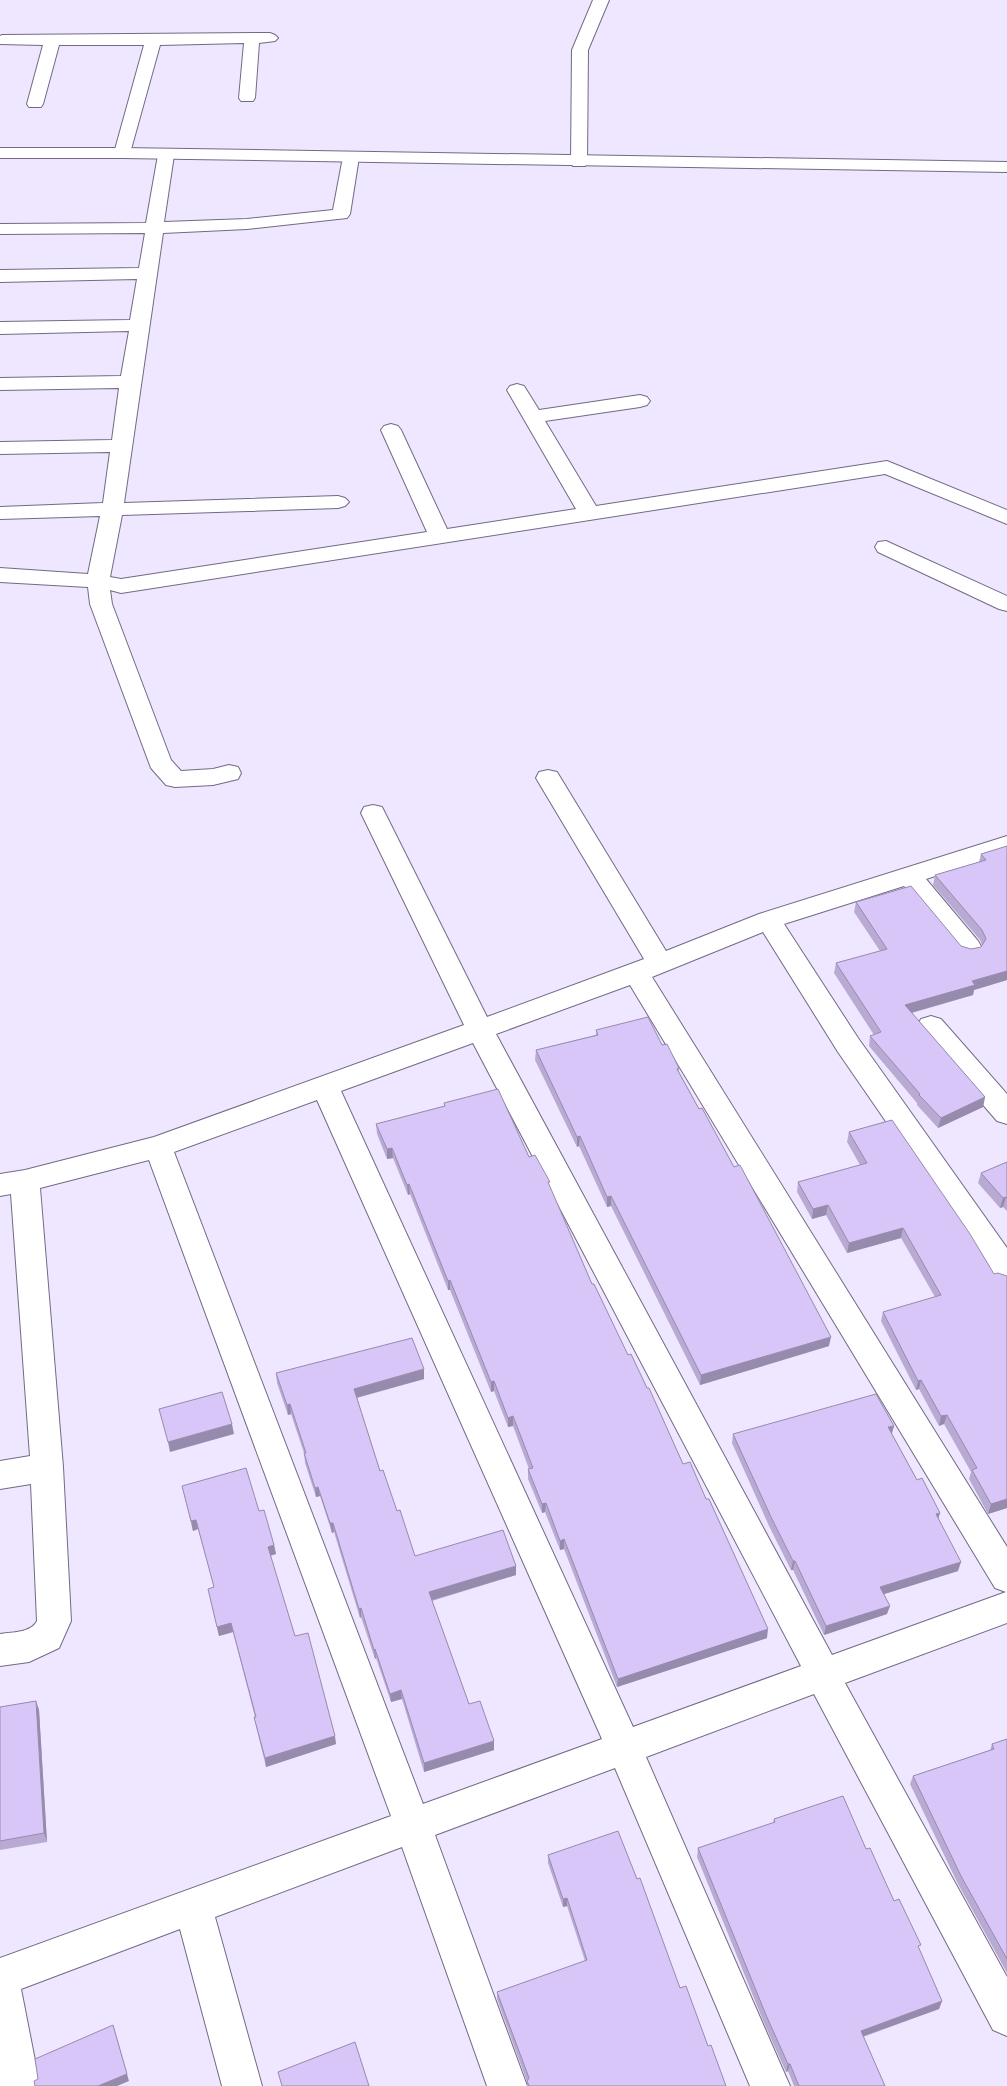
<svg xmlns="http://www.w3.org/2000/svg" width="1007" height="2086" font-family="'Fira Sans',sans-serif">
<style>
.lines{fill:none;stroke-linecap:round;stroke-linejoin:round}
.minor-casing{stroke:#726a83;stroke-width:2}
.secondary-casing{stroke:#726a83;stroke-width:2}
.minor{fill:#fff;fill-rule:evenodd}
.secondary{fill:#fff;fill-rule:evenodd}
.wall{fill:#b9aad4}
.shaded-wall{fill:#968bad}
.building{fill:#d7c6f7;stroke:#968bad}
</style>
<rect width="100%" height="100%" fill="#efe7ff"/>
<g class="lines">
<!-- minor casing -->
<g class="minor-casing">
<g id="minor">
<polygon points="593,0 609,0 588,50 587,162 585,166 573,166 571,162 572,50"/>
<polygon points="270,33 275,35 278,38 275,41 259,43 255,98 253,101 241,101 239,98 244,43 160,45 130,153 128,157 116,157 114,153 144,45 59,45 43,104 41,107 29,107 27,104 43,45 0,44 0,36 2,35"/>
<polygon points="166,150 172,151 174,155 164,222 247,219 333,210 343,157 345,153 357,153 359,157 350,214 347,218 247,229 163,233 124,503 338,496 345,498 349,502 345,506 338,508 122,515 110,577 121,579 427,532 381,430 384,426 391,424 398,426 401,430 447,529 576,509 507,390 510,386 517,384 524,386 539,410 640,395 647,397 650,401 647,405 640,407 545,421 596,506 887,461 1007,510 1007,524 885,474 121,593 110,590 112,604 171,760 181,771 213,769 229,765 238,767 241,773 238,779 213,785 175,787 166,785 151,768 90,604 88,587 0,582 0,568 88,574 100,516 0,519 0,507 103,503 110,452 0,454 0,442 112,440 119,388 0,390 0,378 121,376 129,331 0,334 0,322 130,320 137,279 0,282 0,270 139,268 145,233 0,234 0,224 146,223 158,155 160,151"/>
<polygon points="886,541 1007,596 1007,611 999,609 878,552 875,547 878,542"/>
<path d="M548 770 557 772 666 951 759 914 1007 836V853L926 879 978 941 982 948 978 955 969 957 960 955 904 886 784 924 858 1038 1007 1248V1284L996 1281 838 1052 763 932 652 977 1007 1547V1623L845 1683 1007 1977V2036L993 2030 814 1694 646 1757 790 2086H750L615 1768 435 1835 527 2086H487L402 1847 215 1917 262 2086H222L180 1929 21 1989 40 2086H0V1958L391 1816 149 1160 40 1188 63 1467 71 1621 59 1648 29 1662 0 1666V1634C12 1632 31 1633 37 1621L31 1484 0 1489V1461L30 1456 11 1194 0 1196V1174L25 1170 154 1137 464 1025 361 813 364 807 373 805 382 807 487 1017 644 959 536 778 539 772ZM630 985 995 1588 1006 1592 832 1655 496 1034ZM473 1043 801 1666 633 1727 341 1091ZM317 1100 602 1739 423 1804 174 1152Z"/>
<polygon points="931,1016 941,1019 1007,1094 1007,1124 997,1121 921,1033 917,1026 921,1019"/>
</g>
</g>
<!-- secondary casing -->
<g class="secondary-casing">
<polygon id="secondary" points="0,148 122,148 1007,162 1007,172 122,158 0,158"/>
</g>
<!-- minor -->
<use href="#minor" class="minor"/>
<!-- secondary -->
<use href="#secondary" class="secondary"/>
</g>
<!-- wall -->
<g class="wall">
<polygon points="1007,846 1007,980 974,990 973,995 912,1013 985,1097 983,1107 938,1128 917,1105 917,1103 869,1046 870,1036 874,1035 834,973 836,963 880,951 854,912 856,902 961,946 971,949 981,947 982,945 980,940 933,885 935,875 979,862 981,854"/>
<polygon points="596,1030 662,1045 679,1068 679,1072 699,1109 829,1346 700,1385 611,1206 607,1207 579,1146 577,1147 535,1060 536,1050 596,1035"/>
<polygon points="444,1103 529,1157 549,1186 592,1284 628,1355 647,1388 767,1638 617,1687 564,1549 560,1550 545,1512 542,1513 528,1479 528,1469 529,1469 513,1426 508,1427 494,1391 491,1392 450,1290 448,1290 410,1194 408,1195 393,1158 387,1159 377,1134 376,1124 444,1106"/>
<polygon points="892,1120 1007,1508 988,1514 969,1479 971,1472 944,1424 939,1426 919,1389 916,1390 881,1321 883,1312 935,1297 901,1238 847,1253 826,1215 812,1219 797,1192 798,1182 860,1165 847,1142 849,1132"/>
<polygon points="1007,1162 1007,1211 1003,1207 1000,1208 978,1183 981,1173"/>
<polygon points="424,1369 424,1379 357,1398 380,1471 397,1511 415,1556 516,1575 432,1601 469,1704 494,1741 494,1750 424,1772 402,1699 391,1702 376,1658 375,1659 361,1617 360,1618 334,1532 332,1533 320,1496 316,1497 305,1463 304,1453 291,1414 288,1415 277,1383 276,1373"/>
<polygon points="894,1426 892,1434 917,1480 940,1513 938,1519 958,1571 884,1594 887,1614 824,1635 793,1570 791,1570 769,1526 732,1443 733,1434"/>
<polygon points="182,1486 259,1511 274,1545 276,1554 270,1556 295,1636 336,1744 266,1767 256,1726 254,1717 255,1717 233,1632 219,1636 208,1589 214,1587 198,1529 193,1531"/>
<polygon points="36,1701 39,1710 47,1842 0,1850 0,1707"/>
<polygon points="1007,1739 1007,1973 958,1884 910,1784 913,1776 990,1750 992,1744"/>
<polygon points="774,1819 866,1849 894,1901 919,1950 942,2001 939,2009 863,2037 885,2086 794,2086 788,2071 786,2072 764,2023 697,1857 698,1848 773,1823"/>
<polygon points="548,1855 637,1879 680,1988 708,2046 726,2086 527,2086 527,2082 497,1999 497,1992 585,1961 567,1906 563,1907 548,1863"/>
</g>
<!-- shaded-wall -->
<g class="shaded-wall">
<polygon points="1007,971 1007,980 974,990 973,995 903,1015 905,1005 972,981"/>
<polygon points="985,1097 983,1107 938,1128 941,1118"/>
<polygon points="580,1136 579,1146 577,1147 577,1137"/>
<polygon points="392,1148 393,1158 387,1159 387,1149"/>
<polygon points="409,1184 410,1194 408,1195 407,1185"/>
<polygon points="611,1196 611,1206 607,1207 607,1197"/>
<polygon points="1006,1197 1003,1207 1000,1208 1003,1198"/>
<polygon points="828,1205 826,1215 812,1219 813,1209"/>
<polygon points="903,1228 901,1238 847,1253 849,1243"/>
<polygon points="450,1280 450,1290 448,1290 448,1281"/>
<polygon points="831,1337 829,1346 700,1385 701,1375"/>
<polygon points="424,1369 424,1379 355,1398 354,1389"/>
<polygon points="921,1380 919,1389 916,1390 918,1381"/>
<polygon points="494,1381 494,1391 491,1392 491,1382"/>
<polygon points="290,1404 291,1414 288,1415 287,1405"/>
<polygon points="947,1415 944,1424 939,1426 941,1416"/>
<polygon points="513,1416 513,1426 508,1427 508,1418"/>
<polygon points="232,1424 234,1434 170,1452 168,1442"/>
<polygon points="894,1426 891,1435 888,1427"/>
<polygon points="318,1487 320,1496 316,1497 315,1488"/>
<polygon points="1007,1499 1007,1508 988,1514 991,1504"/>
<polygon points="546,1503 545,1512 542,1513 542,1504"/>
<polygon points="940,1513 937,1522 936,1514"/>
<polygon points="196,1520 198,1529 193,1531 191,1521"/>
<polygon points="330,1523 333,1523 334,1532 332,1533"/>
<polygon points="564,1539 564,1549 560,1550 560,1541"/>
<polygon points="274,1545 276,1554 269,1556 268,1547"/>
<polygon points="793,1561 795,1561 793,1570 791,1570"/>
<polygon points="961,1562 958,1571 878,1596 880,1587"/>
<polygon points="516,1566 516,1575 429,1601 429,1592"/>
<polygon points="890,1606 887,1614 824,1635 826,1626"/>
<polygon points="361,1608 361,1617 360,1618 359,1609"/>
<polygon points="231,1623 233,1632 219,1636 217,1627"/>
<polygon points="768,1629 767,1638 617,1687 618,1679"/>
<polygon points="375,1649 376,1658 375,1659 374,1650"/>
<polygon points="401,1690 402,1699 391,1702 390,1694"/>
<polygon points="36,1701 39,1710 47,1842 44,1833"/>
<polygon points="335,1736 336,1744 266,1767 265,1758"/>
<polygon points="494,1741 494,1750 424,1772 424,1763"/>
<polygon points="567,1898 567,1906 563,1907 563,1899"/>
<polygon points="942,2001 939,2009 858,2038 861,2031"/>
<polygon points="113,2025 129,2081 117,2086 98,2086"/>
<polygon points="788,2064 790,2064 788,2071 786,2072"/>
</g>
<!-- building -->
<g class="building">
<polygon points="1007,846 1007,971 972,981 975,985 905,1005 985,1097 941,1118 919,1095 920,1094 870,1036 881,1032 836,963 887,949 856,902 911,886 961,946 971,949 981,947 986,939 982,930 935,875 986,860 981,854"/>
<polygon points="648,1017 662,1045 667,1044 679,1068 677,1069 699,1109 702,1108 734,1167 740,1165 831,1337 701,1375 611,1196 607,1197 580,1136 577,1137 536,1050 598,1035 596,1030"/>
<polygon points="498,1089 529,1157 535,1155 550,1182 548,1182 592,1284 594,1284 628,1355 631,1354 647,1388 649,1388 683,1464 690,1462 706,1499 709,1499 768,1629 618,1679 564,1539 560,1541 546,1503 542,1504 528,1469 533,1468 513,1416 508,1418 494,1381 491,1382 450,1280 448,1281 409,1184 407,1185 392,1148 387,1149 376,1124 445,1106 444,1103"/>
<polygon points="892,1120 970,1234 994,1274 998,1273 1007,1276 1007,1499 991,1504 972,1470 977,1468 947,1415 941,1416 921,1380 918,1381 883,1312 941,1295 903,1228 849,1243 828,1205 813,1209 798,1182 867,1163 849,1132"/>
<polygon points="1007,1162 1007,1198 1006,1197 1003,1198 981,1173"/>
<polygon points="412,1338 424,1369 354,1389 380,1471 383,1470 397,1511 400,1510 415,1556 503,1530 516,1566 429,1592 469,1704 480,1701 494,1741 424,1763 401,1690 390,1694 375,1649 374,1650 361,1608 359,1609 333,1523 330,1523 318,1487 315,1488 304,1453 306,1453 290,1404 287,1405 276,1373"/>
<polygon points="222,1392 232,1424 168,1442 159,1409"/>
<polygon points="876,1394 894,1426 888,1427 917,1480 922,1478 940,1513 936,1514 961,1562 880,1587 890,1606 826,1626 795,1561 793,1561 771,1517 733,1434"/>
<polygon points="246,1468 259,1511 264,1510 274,1545 268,1547 295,1636 308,1633 335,1736 265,1758 254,1717 256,1717 231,1623 217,1627 208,1589 214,1587 196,1520 191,1521 182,1486"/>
<polygon points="36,1701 44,1833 0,1841 0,1707"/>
<polygon points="1007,1739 1007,1959 961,1876 913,1776 994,1749 992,1744"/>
<polygon points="843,1796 866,1849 870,1848 894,1901 899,1899 921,1945 918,1946 942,2001 861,2031 885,2086 799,2086 790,2064 788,2064 766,2015 698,1848 775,1822 774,1819"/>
<polygon points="618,1831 637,1879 640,1878 680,1988 686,1986 708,2046 711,2045 726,2086 529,2086 527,2081 529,2078 497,1992 587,1960 567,1898 563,1899 548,1855"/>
<polygon points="113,2025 127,2074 98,2086 35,2086 34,2081 38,2079 35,2059"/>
<polygon points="355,2042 369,2086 282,2086 278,2072"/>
</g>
</svg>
